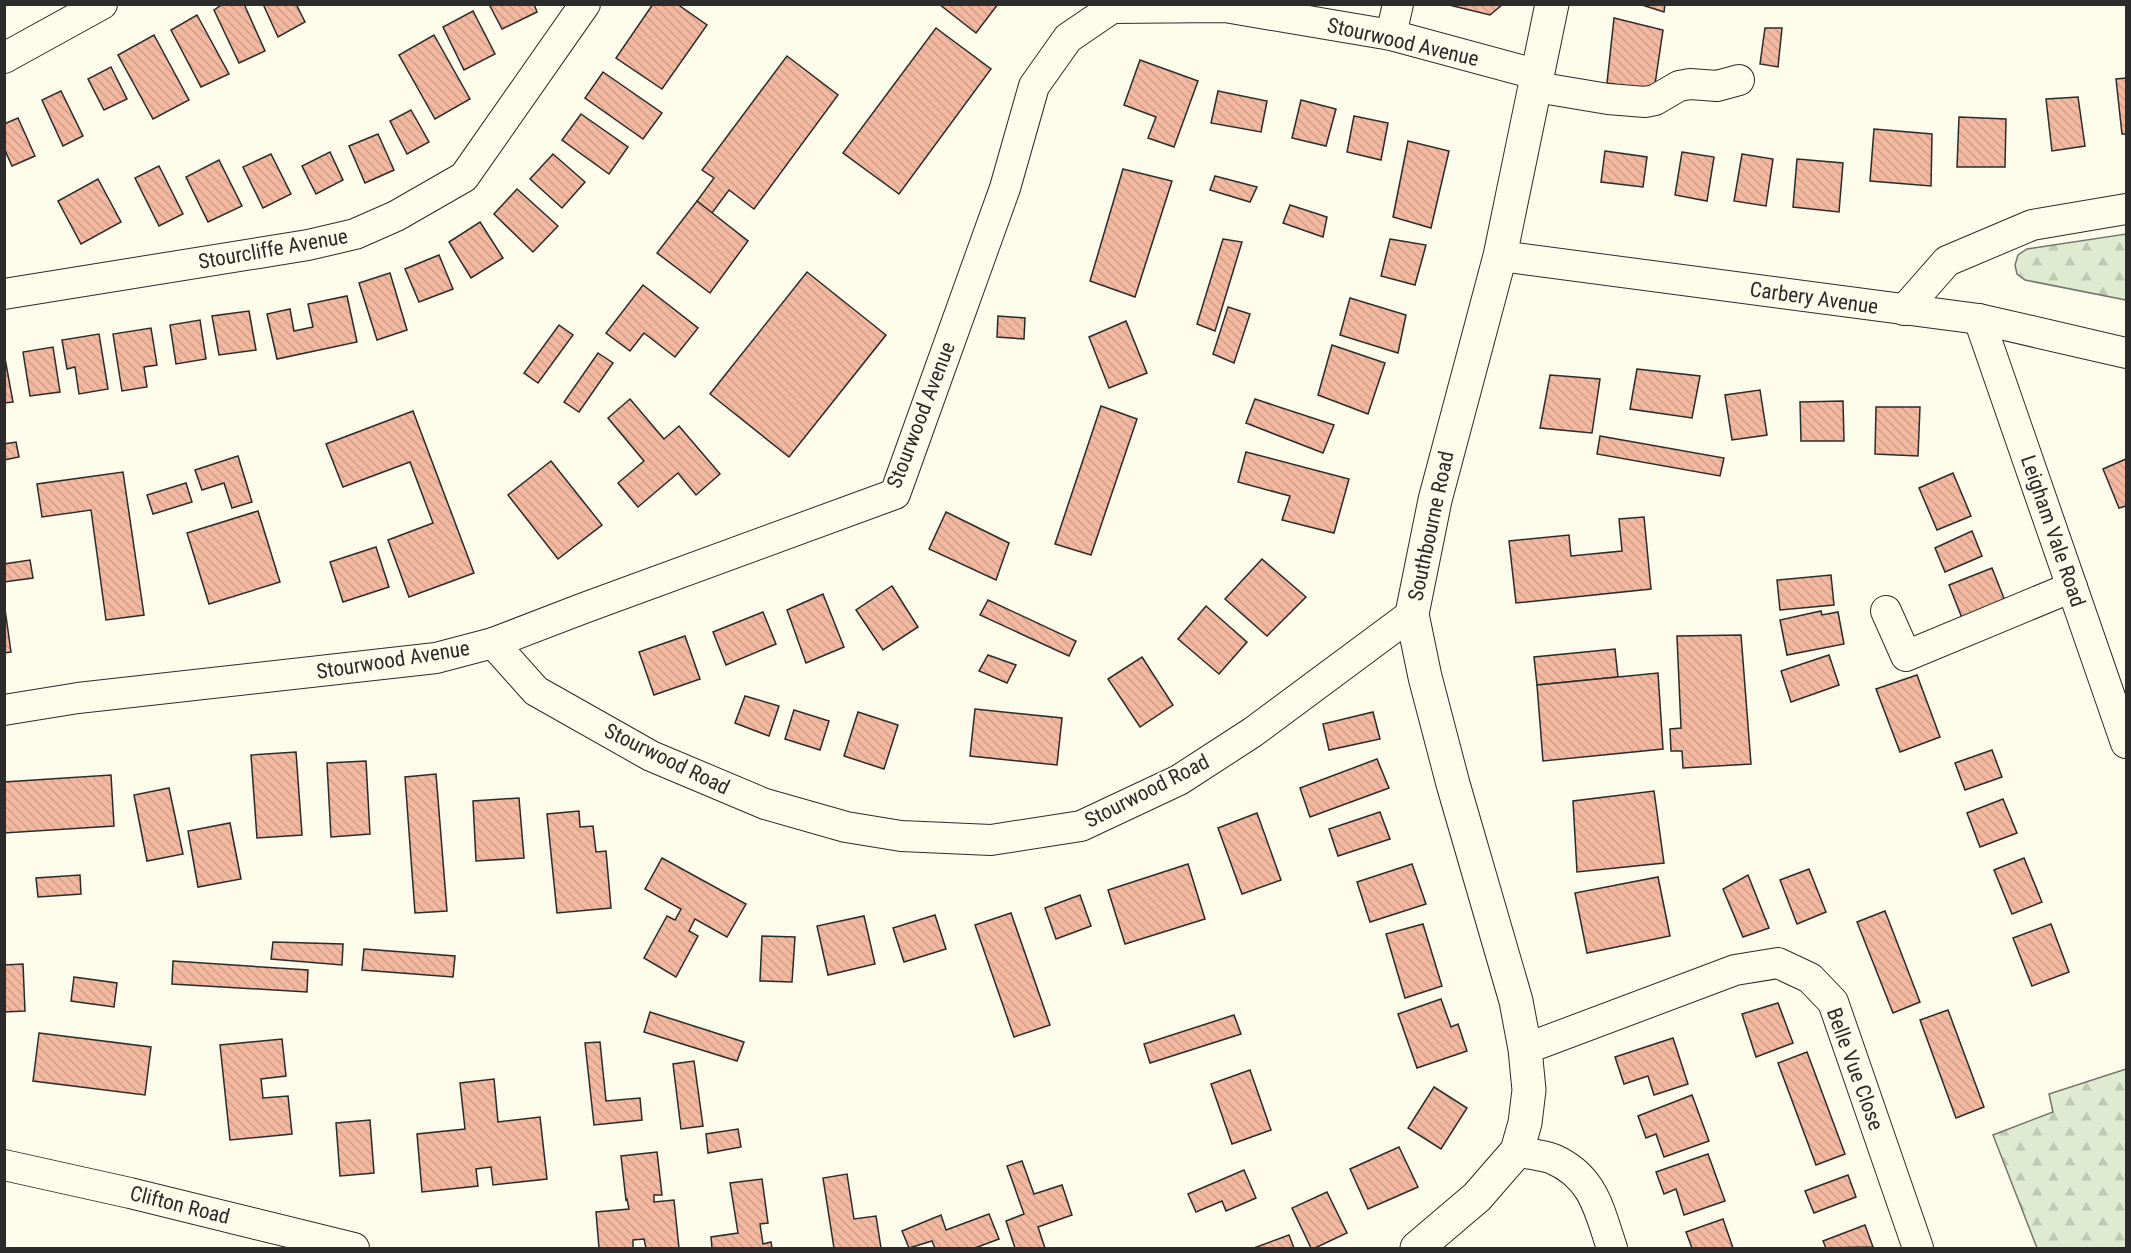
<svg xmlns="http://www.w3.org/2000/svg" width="2131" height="1253" font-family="'Roboto Condensed',sans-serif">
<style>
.forest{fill:url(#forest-firs);stroke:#74746e;stroke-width:1.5}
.building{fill:url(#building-back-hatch);stroke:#2b2b2b;stroke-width:1.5}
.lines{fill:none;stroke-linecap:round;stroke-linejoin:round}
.minor-casing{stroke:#2b2b2b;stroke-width:32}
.major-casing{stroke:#2b2b2b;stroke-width:35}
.minor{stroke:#fdfbea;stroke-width:30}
.major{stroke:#fdfbea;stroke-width:33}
.labels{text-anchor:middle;stroke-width:4.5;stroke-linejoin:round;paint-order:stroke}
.street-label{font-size:21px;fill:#2b2b2b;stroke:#fdfbea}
</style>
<defs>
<pattern id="forest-firs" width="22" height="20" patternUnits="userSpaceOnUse" patternTransform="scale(1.5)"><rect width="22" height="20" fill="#deebd1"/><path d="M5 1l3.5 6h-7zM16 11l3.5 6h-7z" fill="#bfcab4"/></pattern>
<pattern id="building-back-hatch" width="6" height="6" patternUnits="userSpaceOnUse" patternTransform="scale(1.5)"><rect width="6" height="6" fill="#f2b8a0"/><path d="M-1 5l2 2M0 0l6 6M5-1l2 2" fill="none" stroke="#d09e8a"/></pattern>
</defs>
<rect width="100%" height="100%" fill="#fdfbea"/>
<!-- forest -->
<g class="forest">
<polygon points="2126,234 2126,300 2025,280 2017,274 2015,265 2018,255 2027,249"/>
<polygon points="2126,1069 2126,1248 2037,1248 1993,1135 2053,1112 2049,1094"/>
</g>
<!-- building -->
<g class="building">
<polygon points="223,4 244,4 265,51 239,63 214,10"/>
<polygon points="263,4 296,4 305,22 278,37"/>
<polygon points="489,4 534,4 537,12 502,29"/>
<polygon points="653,4 677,4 707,25 662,89 616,58"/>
<polygon points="939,4 998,4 976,33"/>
<polygon points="1445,4 1503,4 1490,15"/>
<polygon points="1639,4 1665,4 1664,12"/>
<polygon points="473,11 495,54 464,70 443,27"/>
<polygon points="197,15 229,74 201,87 171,30"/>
<polygon points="1614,18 1663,30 1654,91 1607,83"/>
<polygon points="936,28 991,69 899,194 843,153"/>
<polygon points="1765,28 1782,28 1778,67 1760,64"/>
<polygon points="154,35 189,100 153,119 118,55"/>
<polygon points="434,35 470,99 435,119 399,55"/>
<polygon points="787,56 838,95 754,209 729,190 712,213 697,201 714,178 702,170"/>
<polygon points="1140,60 1198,81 1174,147 1148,138 1156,117 1124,105"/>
<polygon points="111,67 127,99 104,110 88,79"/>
<polygon points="603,72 662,113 643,139 585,98"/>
<polygon points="2126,78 2126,134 2122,134 2116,79"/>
<polygon points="61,91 83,136 63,146 42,100"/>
<polygon points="1218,91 1267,101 1261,132 1211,123"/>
<polygon points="2078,97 2085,146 2052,151 2046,99"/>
<polygon points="1301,100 1336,109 1326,146 1292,138"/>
<polygon points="411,110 429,142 407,154 390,121"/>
<polygon points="581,114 628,147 609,174 562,140"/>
<polygon points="1354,116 1388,123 1381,160 1347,152"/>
<polygon points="1959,117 2006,119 2005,167 1957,167"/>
<polygon points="18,118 35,156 12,166 4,148 4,124"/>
<polygon points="1874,129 1932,134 1931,186 1870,181"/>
<polygon points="378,134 394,170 365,183 349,146"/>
<polygon points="1408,141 1449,151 1431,228 1393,217"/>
<polygon points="1605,151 1647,157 1643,187 1601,182"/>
<polygon points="330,152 343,180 316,194 302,166"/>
<polygon points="1682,152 1714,157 1707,201 1675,195"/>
<polygon points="271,154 291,194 263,208 243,167"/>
<polygon points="553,154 585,182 562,208 530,179"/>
<polygon points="1742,154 1773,159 1766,206 1734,201"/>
<polygon points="1797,159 1843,163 1839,212 1793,207"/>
<polygon points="219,160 242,206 208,222 186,177"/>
<polygon points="159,166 183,214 159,226 135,178"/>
<polygon points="1123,169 1172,181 1135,297 1090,281"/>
<polygon points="1215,176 1257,187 1250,202 1210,190"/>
<polygon points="98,179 121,222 81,244 58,201"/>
<polygon points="517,189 558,226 533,252 494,214"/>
<polygon points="697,201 748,241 710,293 657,253"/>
<polygon points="1290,205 1327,217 1323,237 1283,223"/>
<polygon points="480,222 503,258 471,278 449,242"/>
<polygon points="1223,239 1242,242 1215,331 1197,324"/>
<polygon points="1390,239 1426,245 1415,285 1381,276"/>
<polygon points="439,255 453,289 419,302 405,269"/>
<polygon points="807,272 886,335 789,457 710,394"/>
<polygon points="390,273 407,330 377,340 359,283"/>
<polygon points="643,285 698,328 675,357 644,333 630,351 606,333"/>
<polygon points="347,296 357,342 277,359 267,314 290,309 294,331 313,327 308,304"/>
<polygon points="1350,298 1406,315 1398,353 1340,335"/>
<polygon points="1228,307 1250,314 1234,363 1213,354"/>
<polygon points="249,311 256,350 219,355 212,316"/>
<polygon points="998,316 1025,318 1024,339 997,337"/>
<polygon points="200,320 206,359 176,364 170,325"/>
<polygon points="1126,321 1147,373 1109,388 1089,337"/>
<polygon points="559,325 573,335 538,383 524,373"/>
<polygon points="151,328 157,365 144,367 147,387 122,391 113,334"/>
<polygon points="99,334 108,389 79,394 75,367 67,369 62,340"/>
<polygon points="1332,345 1385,363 1368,414 1318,395"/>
<polygon points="53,347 60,392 30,396 23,352"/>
<polygon points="4,353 13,402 4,403"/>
<polygon points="598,353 613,363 579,412 564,402"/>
<polygon points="1637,369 1700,376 1692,418 1630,409"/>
<polygon points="1550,375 1600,379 1592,433 1540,428"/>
<polygon points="1760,390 1767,435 1732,440 1725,395"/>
<polygon points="630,399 664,439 679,426 720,474 696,495 678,473 638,507 618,483 644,461 608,418"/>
<polygon points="1255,399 1334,425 1323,453 1246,423"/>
<polygon points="1843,401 1844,441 1801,441 1800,402"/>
<polygon points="1101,406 1137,419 1091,555 1055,544"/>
<polygon points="1876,407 1920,407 1918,456 1875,454"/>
<polygon points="413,411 474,573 409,597 388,540 433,523 410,462 343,487 326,444"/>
<polygon points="1600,436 1724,458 1720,476 1597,454"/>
<polygon points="16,442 19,457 4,460 4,444"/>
<polygon points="1246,452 1349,479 1334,533 1282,520 1290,496 1238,482"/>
<polygon points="238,456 252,502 232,508 224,483 202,490 195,470"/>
<polygon points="2126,459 2126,506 2119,508 2103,469"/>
<polygon points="551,461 602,525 558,559 508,495"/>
<polygon points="123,472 144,615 106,620 91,510 42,517 37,484"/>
<polygon points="1953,473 1971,516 1937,530 1919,488"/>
<polygon points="186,483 192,502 153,514 147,495"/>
<polygon points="258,511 280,582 209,604 187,533"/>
<polygon points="946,512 1009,543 996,580 929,549"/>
<polygon points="1644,517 1651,589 1516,603 1509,541 1569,535 1571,556 1622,551 1619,519"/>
<polygon points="1972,531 1982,556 1945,572 1935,548"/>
<polygon points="376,547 389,587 343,602 330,562"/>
<polygon points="1262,559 1306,597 1267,636 1225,599"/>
<polygon points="30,560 33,578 4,582 4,564"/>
<polygon points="1992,568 2005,601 1962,618 1949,585"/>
<polygon points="1831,575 1834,605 1780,610 1777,580"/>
<polygon points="892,586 918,627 883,650 856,610"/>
<polygon points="823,594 844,647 806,663 787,610"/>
<polygon points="988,600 1076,641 1069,656 980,615"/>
<polygon points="4,602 11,652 4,653"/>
<polygon points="1206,606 1247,642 1219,674 1178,639"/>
<polygon points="1821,611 1822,615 1838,612 1844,644 1787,655 1780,620"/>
<polygon points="763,612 776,644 726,665 713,632"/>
<polygon points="1741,635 1751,764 1683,768 1682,751 1671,751 1670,729 1681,728 1677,636"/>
<polygon points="685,636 700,679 654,695 639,652"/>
<polygon points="1615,649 1618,677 1537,685 1534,657"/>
<polygon points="988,655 1016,665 1007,683 979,671"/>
<polygon points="1829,655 1839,685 1791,702 1781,671"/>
<polygon points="1142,657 1173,705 1140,727 1108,679"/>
<polygon points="1658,673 1663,749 1543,761 1537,685"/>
<polygon points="1917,675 1940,737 1900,752 1876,689"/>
<polygon points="745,696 779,706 769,736 735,723"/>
<polygon points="975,709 1062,718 1057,765 970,756"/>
<polygon points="794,710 829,721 820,750 785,739"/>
<polygon points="858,712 898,725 884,769 844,756"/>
<polygon points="1373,712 1380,739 1329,750 1323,724"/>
<polygon points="1992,750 2002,777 1965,790 1955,763"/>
<polygon points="296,752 302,835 257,838 251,755"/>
<polygon points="1377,759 1389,788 1310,817 1300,788"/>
<polygon points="366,761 370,834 331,837 327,763"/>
<polygon points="436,774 447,911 415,913 405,777"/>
<polygon points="111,775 114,826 4,833 4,782"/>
<polygon points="169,788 183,854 147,861 134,795"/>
<polygon points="1654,791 1664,863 1577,872 1573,801"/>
<polygon points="519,798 524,858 476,861 473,801"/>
<polygon points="2003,799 2017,833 1980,847 1967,813"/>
<polygon points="579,811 580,827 593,826 596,852 606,851 611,908 557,913 547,814"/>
<polygon points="1380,812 1390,839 1338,856 1329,829"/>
<polygon points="1257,813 1281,880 1242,894 1218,828"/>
<polygon points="230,823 241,879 198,887 188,831"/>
<polygon points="662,858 746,904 727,937 695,919 689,931 698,936 676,977 644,958 667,916 675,920 681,909 645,889"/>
<polygon points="2024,858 2042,902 2012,914 1994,870"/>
<polygon points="1188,864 1205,919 1125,944 1108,890"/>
<polygon points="1412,864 1426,904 1370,922 1357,882"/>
<polygon points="1809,869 1826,912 1797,924 1780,880"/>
<polygon points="80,875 81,894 38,897 36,878"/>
<polygon points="1748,875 1769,928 1743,937 1723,889"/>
<polygon points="1658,877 1670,936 1587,953 1575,893"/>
<polygon points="1080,895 1091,926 1056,939 1045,908"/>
<polygon points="1885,911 1920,1002 1893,1013 1857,922"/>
<polygon points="1011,913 1050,1025 1014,1037 975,925"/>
<polygon points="935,915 946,949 904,962 893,928"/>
<polygon points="864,916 875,964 828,975 817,926"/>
<polygon points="1423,924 1442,986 1405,998 1386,934"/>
<polygon points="2051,924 2069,972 2032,986 2013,938"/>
<polygon points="762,936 795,937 792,982 760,981"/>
<polygon points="273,942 343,944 342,965 271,959"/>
<polygon points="364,949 455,956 453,977 362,970"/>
<polygon points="173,961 308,970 307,992 172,984"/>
<polygon points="23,964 25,1011 4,1012 4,965"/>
<polygon points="74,977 117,983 114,1007 71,1001"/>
<polygon points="1441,999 1451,1027 1458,1024 1467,1051 1417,1068 1398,1014"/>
<polygon points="1778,1003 1793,1043 1756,1057 1742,1014"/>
<polygon points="1948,1010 1984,1107 1956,1118 1920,1020"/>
<polygon points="650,1012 744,1042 737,1061 644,1032"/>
<polygon points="1234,1015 1241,1034 1150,1063 1144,1044"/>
<polygon points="39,1033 151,1047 145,1095 33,1081"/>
<polygon points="1673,1038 1688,1084 1654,1095 1648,1076 1624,1084 1615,1057"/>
<polygon points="282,1039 286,1076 261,1079 263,1098 288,1096 292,1134 230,1140 220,1045"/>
<polygon points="600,1042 606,1101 640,1098 642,1120 594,1125 585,1043"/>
<polygon points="1807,1052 1845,1154 1816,1165 1778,1063"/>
<polygon points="694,1061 703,1126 681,1129 673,1064"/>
<polygon points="1250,1070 1271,1130 1232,1144 1211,1084"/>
<polygon points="494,1079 498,1122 540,1117 547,1179 493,1185 491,1167 476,1169 478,1186 422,1192 417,1134 465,1129 460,1083"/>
<polygon points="1434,1087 1467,1108 1441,1149 1408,1128"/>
<polygon points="1692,1095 1709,1141 1664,1157 1656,1134 1646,1138 1638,1116"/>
<polygon points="370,1120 374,1173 340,1176 336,1123"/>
<polygon points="738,1129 741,1147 708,1153 706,1134"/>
<polygon points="1399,1147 1418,1187 1368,1209 1350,1169"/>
<polygon points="657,1152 662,1195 654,1195 654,1202 674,1200 679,1248 646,1248 644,1239 633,1240 633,1248 599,1248 596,1212 629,1209 627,1199 626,1200 621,1156"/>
<polygon points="1708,1154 1725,1201 1684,1215 1676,1189 1664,1194 1656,1172"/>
<polygon points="1022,1161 1034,1194 1062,1185 1072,1215 1038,1227 1045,1248 1015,1248 1006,1221 1024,1214 1007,1166"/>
<polygon points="1244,1170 1256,1198 1226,1211 1222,1201 1196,1212 1188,1194"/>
<polygon points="847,1174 854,1219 876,1216 881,1248 834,1248 823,1178"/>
<polygon points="1848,1175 1856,1197 1814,1213 1805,1191"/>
<polygon points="762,1179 768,1223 760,1224 763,1244 771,1242 772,1248 712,1248 711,1237 738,1233 730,1183"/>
<polygon points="1327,1192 1347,1233 1315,1248 1311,1248 1292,1208"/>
<polygon points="989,1214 999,1239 975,1248 935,1248 932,1241 909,1248 902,1231 941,1215 946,1230"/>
<polygon points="1723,1219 1733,1248 1692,1248 1686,1232"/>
<polygon points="1865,1225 1873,1247 1826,1248 1823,1241"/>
<polygon points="1289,1235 1294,1248 1254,1248"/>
</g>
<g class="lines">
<!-- minor casing -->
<g class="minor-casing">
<g id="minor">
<polyline points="1391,35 1398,4"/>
<polyline points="4,58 102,4"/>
<polyline points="1536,87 1608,99 1645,102 1655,100 1679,86 1690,84 1717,86 1739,80"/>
<polyline points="1500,256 1979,319 2126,353"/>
<polyline points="4,294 308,245 355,234 396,216 464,177 585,4"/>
<polyline points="1904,310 1947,261 2032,225 2126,209"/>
<polyline points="1979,319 2126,743"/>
<polyline points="1886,611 1906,656 2072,587"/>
<polyline points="493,643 536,691 651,756 765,804 846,827 901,836 991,840 1081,826 1179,780 1253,732 1412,614"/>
<polyline points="4,710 78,698 436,658 493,643 584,608 895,494 1005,188 1034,86 1068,38 1112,8 1225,7 1391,35 1539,75"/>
<polyline points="1525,1049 1735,970 1778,963 1810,978 1833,1002 1918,1248"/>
<path d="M1517 1151C1528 1154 1542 1155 1553 1159 1594 1177 1599 1210 1612 1248"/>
<polyline points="4,1165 130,1193 354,1248"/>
</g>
</g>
<!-- major casing -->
<g class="major-casing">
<polyline id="major" points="1417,1248 1477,1197 1517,1151 1525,1123 1529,1090 1525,1049 1516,1001 1453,784 1425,677 1412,614 1435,500 1500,256 1552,4"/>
</g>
<!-- minor -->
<use href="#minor" class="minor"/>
<!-- major -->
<use href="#major" class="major"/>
</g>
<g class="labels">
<!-- street labels -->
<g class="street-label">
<text transform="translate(1403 42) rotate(13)" y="7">Stourwood Avenue</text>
<text transform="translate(273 249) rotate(-10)" y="7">Stourcliffe Avenue</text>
<text transform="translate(1814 298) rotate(8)" y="7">Carbery Avenue</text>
<text transform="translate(921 415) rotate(-69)" y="7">Stourwood Avenue</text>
<text transform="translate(1431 526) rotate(-78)" y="7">Southbourne Road</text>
<text transform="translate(2053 531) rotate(71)" y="7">Leigham Vale Road</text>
<text transform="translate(393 660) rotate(-9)" y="7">Stourwood Avenue</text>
<text transform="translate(667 759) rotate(26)" y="7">Stourwood Road</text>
<text transform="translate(1147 791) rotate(-27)" y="7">Stourwood Road</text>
<text transform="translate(1855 1069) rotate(70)" y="7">Belle Vue Close</text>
<text transform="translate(180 1205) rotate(14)" y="7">Clifton Road</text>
</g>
</g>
<!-- border -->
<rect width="2131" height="1253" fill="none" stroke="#2b2b2b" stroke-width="12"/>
</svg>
